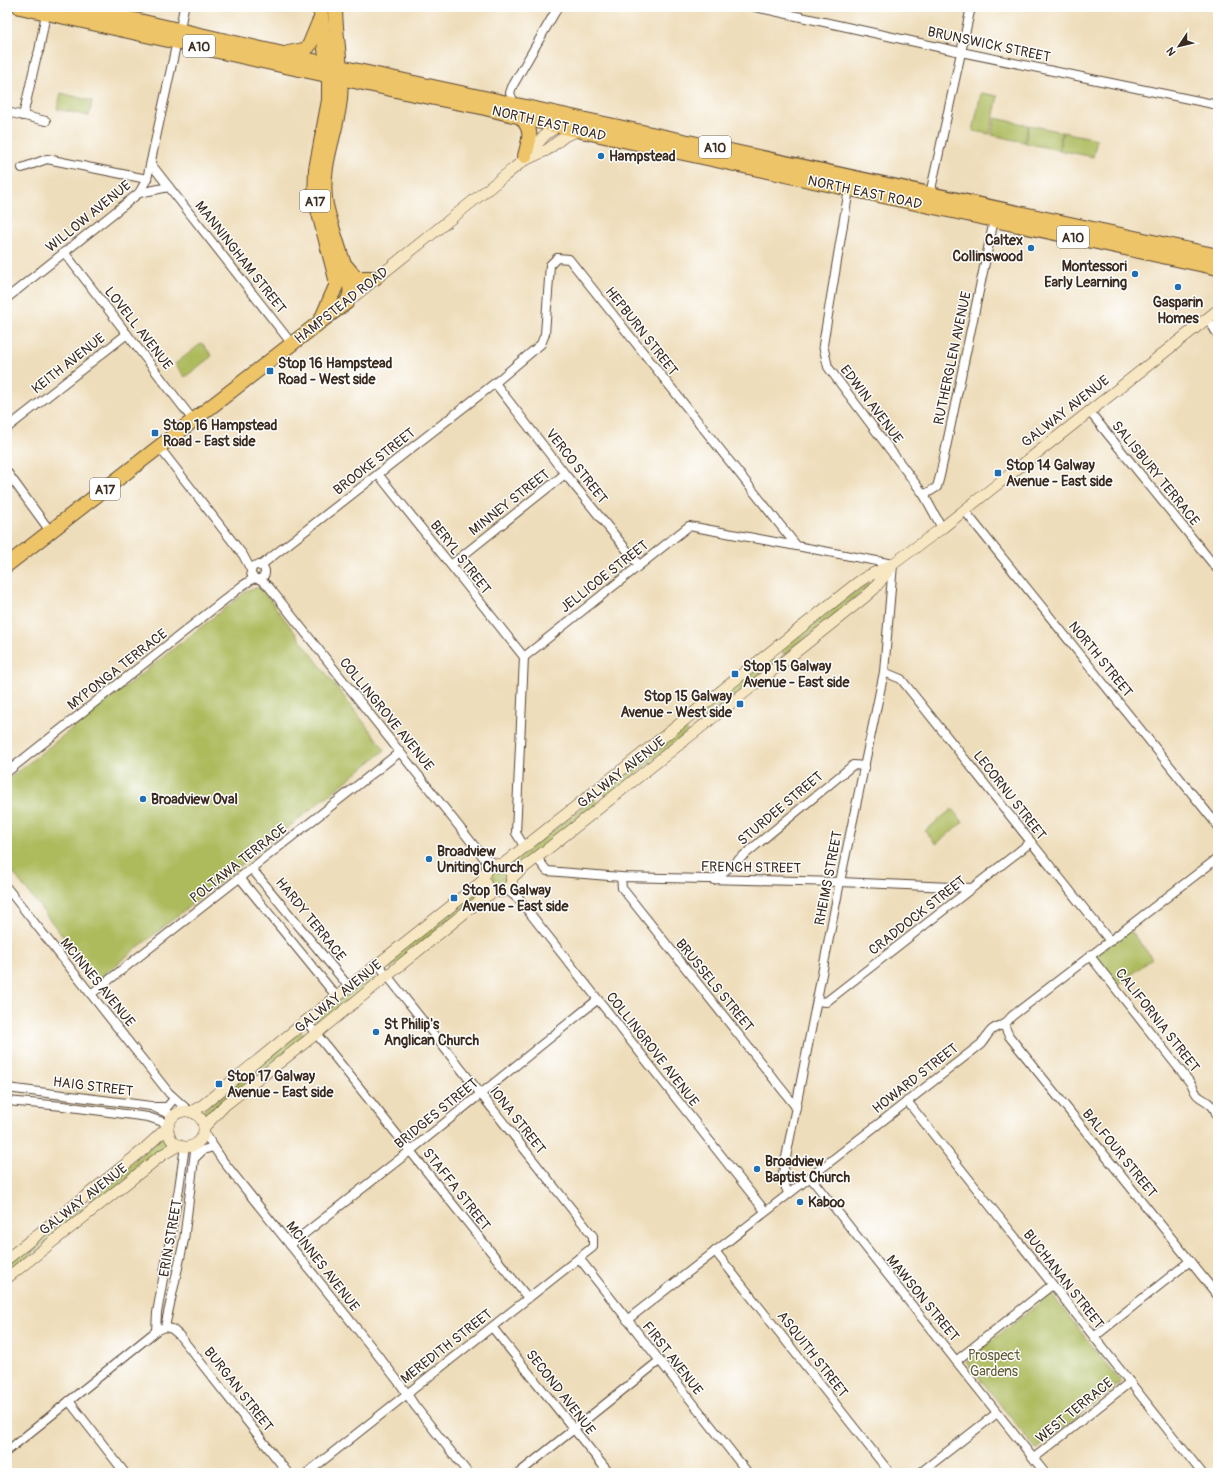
<svg xmlns="http://www.w3.org/2000/svg" width="1225" height="1480" font-family="Pangolin,sans-serif">
<style>
.green{fill:#adbb5d;stroke:#74723e}
.garden{fill:url(#garden-dots);stroke:#74723e}
.lines{fill:none;stroke-linecap:round;stroke-linejoin:round}
.street-casing{stroke:#564535;stroke-width:10}
.secondary-casing{stroke:#564535;stroke-width:12}
.highway-casing{stroke:#564535;stroke-width:16}
.street{stroke:#fff;stroke-width:8}
.secondary{stroke:#f8e7c3;stroke-width:11}
.highway{stroke:#eec469;stroke-width:14}
.poi-dot{fill:#1f6fb2;stroke:#fff;stroke-width:1.5}
.labels{text-anchor:middle;stroke-width:3;stroke-linejoin:round;paint-order:stroke}
.shield{fill:#fff;stroke:#766a62;stroke-width:1}
.shield-label{font-size:13px;font-weight:bold;fill:#3b2a1e}
.street-label{font-size:14px;fill:#3b2a1e;stroke:#fff}
.poi-label{font-size:14px;font-weight:bold;fill:#3b2a1e;stroke:#fff;text-anchor:start}
.park-label{font-size:14px;fill:#635d34;stroke:#fff}
</style>
<defs>
<pattern id="garden-dots" width="8" height="8" patternUnits="userSpaceOnUse"><rect width="8" height="8" fill="#adbb5d"/><path d="M2 2h.1M6 6h.1" fill="none" stroke="#8e984c" stroke-width="1.8" stroke-linecap="round"/></pattern>
</defs>
<rect width="100%" height="100%" fill="#fff"/>
<filter id="ink" filterUnits="userSpaceOnUse"><feTurbulence type="fractalNoise" baseFrequency=".025" numOctaves="2"/><feDisplacementMap in="SourceGraphic" scale="8" xChannelSelector="R" yChannelSelector="G"/><feConvolveMatrix kernelMatrix="1 2 1 2 8 2 1 2 1" color-interpolation-filters="sRGB"/></filter>
<filter id="wash" filterUnits="userSpaceOnUse"><feTurbulence type="fractalNoise" baseFrequency=".012" numOctaves="4" result="noise"/><feDisplacementMap in="SourceGraphic" scale="16" xChannelSelector="R" yChannelSelector="G"/><feGaussianBlur stdDeviation="0.9" result="paint"/><feColorMatrix in="noise" values="0 0 0 0 0 0 0 0 0 0 0 0 0 0 0 0 0 1.4 0 .05"/><feComposite in="paint" operator="in"/></filter>
<g filter="url(#wash)">
<rect width="100%" height="100%" fill="#eeddba"/>
<!-- green -->
<g class="green">
<polygon points="61,93 92,101 89,116 57,109"/>
<polygon points="981,93 998,96 990,134 973,131"/>
<polygon points="995,118 1028,125 1024,142 992,135"/>
<polygon points="1029,125 1062,132 1058,150 1025,143"/>
<polygon points="1063,132 1097,139 1093,157 1059,150"/>
<polygon points="202,343 212,356 185,377 175,364"/>
<polygon points="869,583 871,583 871,585 784,655 781,650 852,594"/>
<polygon points="260,587 385,750 97,980 7,865 7,780 248,590"/>
<polygon points="772,657 777,662 696,725 692,721"/>
<polygon points="684,727 688,732 606,797 602,791"/>
<polygon points="594,799 598,803 515,869 510,864"/>
<polygon points="952,809 963,822 936,844 925,831"/>
<polygon points="482,885 486,891 390,969 386,963"/>
<polygon points="1129,929 1152,958 1116,987 1093,957"/>
<polygon points="371,974 376,979 319,1026 315,1020"/>
<polygon points="301,1031 305,1035 206,1122 200,1113"/>
<polygon points="164,1134 167,1140 173,1146 93,1204 91,1203 90,1200"/>
<polygon points="81,1207 84,1212 13,1268 9,1263"/>
<polygon points="1051,1294 1121,1382 1036,1450 966,1361"/>
</g>
<!-- garden -->
<circle class="garden" cx="498" cy="878" r="10"/>
</g>
<g filter="url(#ink)">
<g class="lines">
<!-- street casing -->
<g class="street-casing">
<g id="street">
<polyline points="755,7 961,52 1218,105"/>
<polyline points="180,29 184,7"/>
<polyline points="514,103 510,93 512,87 558,7"/>
<polyline points="7,112 46,121"/>
<polyline points="23,116 36,59 39,51 46,13"/>
<polyline points="151,164 292,344"/>
<polyline points="22,168 47,159 147,179"/>
<polyline points="849,189 823,345 828,367 924,495 942,528"/>
<polyline points="139,193 169,187"/>
<polyline points="930,194 971,7"/>
<polyline points="64,252 193,420"/>
<polyline points="7,298 139,193 147,179 177,41"/>
<polyline points="1208,319 1218,335"/>
<polyline points="495,383 565,474 639,565"/>
<polyline points="1089,411 1218,570"/>
<polyline points="7,428 127,334"/>
<polyline points="159,447 243,555 251,570"/>
<polyline points="7,472 50,531"/>
<polyline points="378,474 524,657"/>
<polyline points="924,495 937,487 940,476 994,220"/>
<polyline points="964,510 1218,826"/>
<polyline points="451,565 565,474"/>
<circle cx="258" cy="572" r="7"/>
<polyline points="260,566 495,383 541,344 545,334 550,265 557,258 569,259 796,545"/>
<polyline points="260,579 269,587 484,858 497,864"/>
<polyline points="884,672 901,679 1110,941"/>
<polyline points="7,772 242,586 254,578"/>
<polyline points="524,846 516,833 524,657 689,526 893,564 884,672 840,882 782,1178 788,1193"/>
<polyline points="484,858 487,869"/>
<polyline points="537,858 547,871 621,877 840,882 972,888"/>
<polyline points="252,869 349,987"/>
<polyline points="621,877 622,888 796,1107"/>
<polyline points="240,878 337,997"/>
<polyline points="714,880 853,765 865,766"/>
<polyline points="511,882 521,902 765,1211"/>
<polyline points="7,888 169,1093 189,1111"/>
<polyline points="506,889 518,899"/>
<path d="M1090 956 1192 1085C1198 1101 1202 1096 1212 1106 1215 1109 1216 1114 1218 1118"/>
<polyline points="91,994 400,752"/>
<polyline points="817,1001 826,1002 1031,842"/>
<polyline points="306,1021 528,1298"/>
<polyline points="1004,1025 1009,1036 1218,1296"/>
<polyline points="7,1088 151,1106 174,1116"/>
<polyline points="7,1101 63,1106 148,1117 169,1124"/>
<polyline points="907,1101 1202,1473"/>
<polyline points="156,1107 167,1107 172,1101"/>
<polyline points="204,1132 223,1161 373,1349 401,1385 415,1406 468,1473"/>
<polyline points="195,1158 203,1150 210,1148"/>
<polyline points="810,1177 1045,1473"/>
<polyline points="290,1245 410,1151 597,1000"/>
<polyline points="715,1251 890,1473"/>
<polyline points="579,1258 748,1473"/>
<path d="M627 1320 981 1044C989 1034 990 1027 1004 1025L1012 1016 1218 858"/>
<polyline points="165,1327 172,1329 179,1335 288,1473"/>
<polyline points="165,1327 184,1240 196,1143"/>
<polyline points="492,1327 609,1473"/>
<polyline points="156,1331 157,1313 179,1188 185,1146"/>
<polyline points="1094,1337 1190,1261"/>
<polyline points="956,1361 1052,1285"/>
<polyline points="69,1401 125,1473"/>
<polyline points="7,1451 156,1331 165,1327"/>
<polyline points="1034,1458 1130,1382"/>
<polyline points="307,1473 593,1247 593,1236 378,964"/>
<polyline points="519,1473 659,1361"/>
<polyline points="920,1473 997,1413"/>
</g>
</g>
<!-- secondary casing -->
<g class="secondary-casing">
<g id="secondary">
<polyline points="525,157 546,134 558,126"/>
<polyline points="347,302 523,161 547,150 565,136 580,130"/>
<circle cx="498" cy="878" r="14"/>
<polyline points="502,865 857,583 866,577 893,564 942,528 1218,310"/>
<polyline points="511,878 865,597 874,589 892,566"/>
<circle cx="186" cy="1129" r="18"/>
<polyline points="191,1112 203,1105 306,1021 484,880"/>
<polyline points="204,1127 225,1105 307,1041 473,906 494,891"/>
<polyline points="7,1259 142,1151 168,1127"/>
<polyline points="7,1278 162,1155 179,1145"/>
</g>
</g>
<!-- highway casing -->
<g class="highway-casing">
<g id="highway">
<polyline points="20,7 276,64 414,94 481,107 558,126 1218,268"/>
<polyline points="78,7 349,69 1218,256"/>
<polyline points="320,7 329,83 329,100 316,169 315,198 336,279 336,286 321,320"/>
<polyline points="288,53 304,50 309,46 319,22"/>
<path d="M521 117C534 132 529 139 525 156"/>
<polyline points="345,265 356,278 375,278"/>
<path d="M7 565 320 322 347 302C350 296 351 293 350 286 345 267 339 249 333 230 330 220 326 209 325 198 321 164 337 132 340 99 343 69 335 37 335 7"/>
</g>
</g>
<!-- street -->
<use href="#street" class="street"/>
<!-- secondary -->
<use href="#secondary" class="secondary"/>
<!-- highway -->
<use href="#highway" class="highway"/>
</g>
</g>
<!-- markers -->
<g class="poi-dot">
<circle cx="601" cy="156" r="4"/>
<circle cx="1031" cy="248" r="4"/>
<circle cx="1135" cy="274" r="4"/>
<circle cx="1178" cy="287" r="4"/>
<rect x="266" y="367" width="8" height="8" rx="2"/>
<rect x="151" y="429" width="8" height="8" rx="2"/>
<rect x="994" y="469" width="8" height="8" rx="2"/>
<rect x="731" y="670" width="8" height="8" rx="2"/>
<rect x="736" y="700" width="8" height="8" rx="2"/>
<circle cx="143" cy="799" r="4"/>
<circle cx="429" cy="859" r="4"/>
<rect x="450" y="894" width="8" height="8" rx="2"/>
<circle cx="376" cy="1032" r="4"/>
<rect x="215" y="1080" width="8" height="8" rx="2"/>
<circle cx="757" cy="1169" r="4"/>
<circle cx="800" cy="1202" r="4"/>
</g>
<g class="labels">
<!-- shield labels -->
<g class="shield">
<rect x="183" y="35" width="32" height="22" rx="3"/>
<rect x="699" y="136" width="32" height="22" rx="3"/>
<rect x="300" y="190" width="30" height="22" rx="3"/>
<rect x="1057" y="226" width="32" height="22" rx="3"/>
<rect x="90" y="478" width="30" height="22" rx="3"/>
</g>
<g class="shield-label">
<text x="199" y="51">A10</text>
<text x="715" y="152">A10</text>
<text x="315" y="206">A17</text>
<text x="1073" y="242">A10</text>
<text x="105" y="494">A17</text>
</g>
<!-- street labels -->
<g class="street-label">
<text transform="translate(989 44) rotate(12)" y="5">BRUNSWICK STREET</text>
<text transform="translate(549 123) rotate(13)" y="5">NORTH EAST ROAD</text>
<text transform="translate(865 192) rotate(12)" y="5">NORTH EAST ROAD</text>
<text transform="translate(88 216) rotate(-39)" y="5">WILLOW AVENUE</text>
<text transform="translate(241 257) rotate(52)" y="5">MANNINGHAM STREET</text>
<text transform="translate(341 305) rotate(-38)" y="5">HAMPSTEAD ROAD</text>
<text transform="translate(139 328) rotate(52)" y="5">LOVELL AVENUE</text>
<text transform="translate(642 331) rotate(52)" y="5">HEPBURN STREET</text>
<text transform="translate(952 358) rotate(-78)" y="5">RUTHERGLEN AVENUE</text>
<text transform="translate(68 363) rotate(-38)" y="5">KEITH AVENUE</text>
<text transform="translate(872 404) rotate(53)" y="5">EDWIN AVENUE</text>
<text transform="translate(1065 411) rotate(-38)" y="5">GALWAY AVENUE</text>
<text transform="translate(374 461) rotate(-38)" y="5">BROOKE STREET</text>
<text transform="translate(577 466) rotate(52)" y="5">VERCO STREET</text>
<text transform="translate(1156 473) rotate(51)" y="5">SALISBURY TERRACE</text>
<text transform="translate(509 502) rotate(-38)" y="5">MINNEY STREET</text>
<text transform="translate(461 557) rotate(52)" y="5">BERYL STREET</text>
<text transform="translate(604 576) rotate(-38)" y="5">JELLICOE STREET</text>
<text transform="translate(1101 659) rotate(51)" y="5">NORTH STREET</text>
<text transform="translate(117 669) rotate(-38)" y="5">MYPONGA TERRACE</text>
<text transform="translate(387 714) rotate(51)" y="5">COLLINGROVE AVENUE</text>
<text transform="translate(621 772) rotate(-38)" y="5">GALWAY AVENUE</text>
<text transform="translate(1010 795) rotate(52)" y="5">LECORNU STREET</text>
<text transform="translate(780 808) rotate(-40)" y="5">STURDEE STREET</text>
<text transform="translate(238 863) rotate(-38)" y="5">POLTAWA TERRACE</text>
<text transform="translate(751 867) rotate(1)" y="5">FRENCH STREET</text>
<text transform="translate(828 878) rotate(-79)" y="5">RHEIMS STREET</text>
<text transform="translate(917 915) rotate(-38)" y="5">CRADDOCK STREET</text>
<text transform="translate(311 919) rotate(51)" y="5">HARDY TERRACE</text>
<text transform="translate(98 982) rotate(51)" y="5">MCINNES AVENUE</text>
<text transform="translate(715 985) rotate(51)" y="5">BRUSSELS STREET</text>
<text transform="translate(338 996) rotate(-39)" y="5">GALWAY AVENUE</text>
<text transform="translate(1158 1020) rotate(52)" y="5">CALIFORNIA STREET</text>
<text transform="translate(653 1049) rotate(52)" y="5">COLLINGROVE AVENUE</text>
<text transform="translate(915 1078) rotate(-38)" y="5">HOWARD STREET</text>
<text transform="translate(93 1086) rotate(7)" y="5">HAIG STREET</text>
<text transform="translate(436 1113) rotate(-39)" y="5">BRIDGES STREET</text>
<text transform="translate(518 1120) rotate(52)" y="5">IONA STREET</text>
<text transform="translate(1120 1153) rotate(51)" y="5">BALFOUR STREET</text>
<text transform="translate(457 1189) rotate(52)" y="5">STAFFA STREET</text>
<text transform="translate(83 1199) rotate(-38)" y="5">GALWAY AVENUE</text>
<text transform="translate(170 1238) rotate(-80)" y="5">ERIN STREET</text>
<text transform="translate(323 1266) rotate(52)" y="5">MCINNES AVENUE</text>
<text transform="translate(1064 1279) rotate(52)" y="5">BUCHANAN STREET</text>
<text transform="translate(923 1298) rotate(51)" y="5">MAWSON STREET</text>
<text transform="translate(446 1346) rotate(-38)" y="5">MEREDITH STREET</text>
<text transform="translate(813 1354) rotate(52)" y="5">ASQUITH STREET</text>
<text transform="translate(673 1358) rotate(52)" y="5">FIRST AVENUE</text>
<text transform="translate(239 1389) rotate(52)" y="5">BURGAN STREET</text>
<text transform="translate(561 1392) rotate(52)" y="5">SECOND AVENUE</text>
<text transform="translate(1074 1410) rotate(-39)" y="5">WEST TERRACE</text>
</g>
<!-- poi labels -->
<g class="poi-label">
<text x="609" y="161">Hampstead</text>
<text x="1023" y="245" text-anchor="end">Caltex<tspan x="1023" dy="16">Collinswood</tspan></text>
<text x="1127" y="271" text-anchor="end">Montessori<tspan x="1127" dy="16">Early Learning</tspan></text>
<text x="1178" y="307" text-anchor="middle">Gasparin<tspan x="1178" dy="16">Homes</tspan></text>
<text x="278" y="368">Stop 16 Hampstead<tspan x="278" dy="16">Road - West side</tspan></text>
<text x="163" y="430">Stop 16 Hampstead<tspan x="163" dy="16">Road - East side</tspan></text>
<text x="1006" y="470">Stop 14 Galway<tspan x="1006" dy="16">Avenue - East side</tspan></text>
<text x="743" y="671">Stop 15 Galway<tspan x="743" dy="16">Avenue - East side</tspan></text>
<text x="732" y="701" text-anchor="end">Stop 15 Galway<tspan x="732" dy="16">Avenue - West side</tspan></text>
<text x="151" y="804">Broadview Oval</text>
<text x="437" y="856">Broadview<tspan x="437" dy="16">Uniting Church</tspan></text>
<text x="462" y="895">Stop 16 Galway<tspan x="462" dy="16">Avenue - East side</tspan></text>
<text x="384" y="1029">St Philip's<tspan x="384" dy="16">Anglican Church</tspan></text>
<text x="227" y="1081">Stop 17 Galway<tspan x="227" dy="16">Avenue - East side</tspan></text>
<text x="765" y="1166">Broadview<tspan x="765" dy="16">Baptist Church</tspan></text>
<text x="808" y="1207">Kaboo</text>
</g>
<!-- park labels -->
<g class="park-label">
<text x="994" y="1360">Prospect<tspan x="994" dy="16">Gardens</tspan></text>
</g>
</g>
<!-- margin -->
<rect width="1225" height="1480" fill="none" stroke="#fff" stroke-width="24"/>
<!-- north arrow -->
<g transform="translate(1179 46) rotate(235)" stroke="#ffffff" stroke-width="3" paint-order="stroke">
<path d="M0-3L7 15L0 10L-7 15Z" fill="#3b2a1e"/>
<text y="-6" font-size="11" font-weight="bold" text-anchor="middle" fill="#3b2a1e">N</text>
</g>
</svg>
